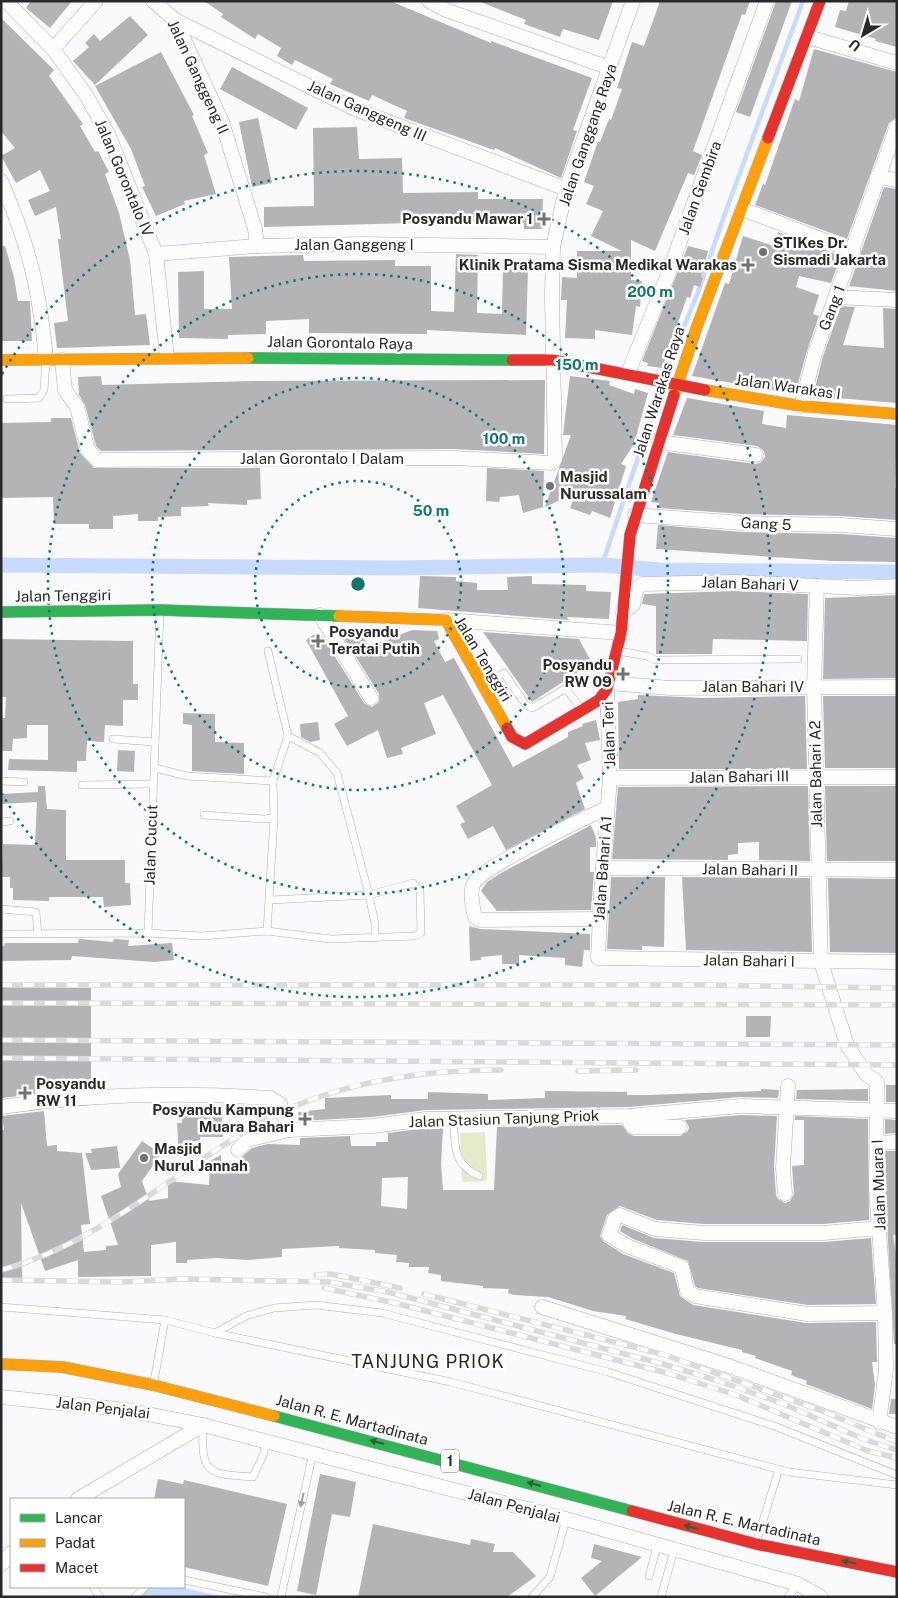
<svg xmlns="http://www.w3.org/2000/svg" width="898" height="1598" font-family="'Public Sans',sans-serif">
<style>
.green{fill:#e5eaca}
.water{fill:#c6dbfd}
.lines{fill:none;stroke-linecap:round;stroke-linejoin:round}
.stream{stroke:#c6dbfd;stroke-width:4.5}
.canal{stroke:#c6dbfd;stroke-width:15}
.building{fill:#b4b3b5;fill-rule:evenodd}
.lane-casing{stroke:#aeadaf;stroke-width:8}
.street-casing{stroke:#aeadaf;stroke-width:15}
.fast-casing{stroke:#aeadaf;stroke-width:12}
.slow-casing{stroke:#aeadaf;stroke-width:12}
.jam-casing{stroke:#aeadaf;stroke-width:12}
.lane{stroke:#fefeff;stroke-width:7}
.street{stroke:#fefeff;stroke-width:14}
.fast{stroke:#30b455;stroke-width:11}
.slow{stroke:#ff9f0a;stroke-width:11}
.jam{stroke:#e5322d;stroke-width:11}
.rail-casing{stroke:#dadadb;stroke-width:5.5}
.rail{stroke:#fff;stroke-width:4;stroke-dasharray:11;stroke-linecap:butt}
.oneway{fill:#2c613c}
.oneway2{fill:#9e9ea0}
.ring{fill:none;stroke:#0f766e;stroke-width:2.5;stroke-dasharray:2.5 5}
.poi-dot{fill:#727274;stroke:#fff;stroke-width:2}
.labels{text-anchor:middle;stroke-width:5;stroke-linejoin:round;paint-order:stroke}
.shield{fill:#fff;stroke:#69696b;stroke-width:1}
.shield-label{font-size:14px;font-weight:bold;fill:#29292b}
.street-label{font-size:15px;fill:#29292b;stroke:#fff}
.poi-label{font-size:15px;font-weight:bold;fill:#29292b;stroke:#fff;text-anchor:start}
.quarter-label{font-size:18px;letter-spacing:1px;fill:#29292b;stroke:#fff}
.centre{fill:#0f766e;stroke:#fff;stroke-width:2.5}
.ring-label{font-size:15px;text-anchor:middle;font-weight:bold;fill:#0f766e;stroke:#fff;stroke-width:5;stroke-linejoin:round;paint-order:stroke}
</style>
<rect width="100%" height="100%" fill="#faf9fc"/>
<!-- green -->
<polygon class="green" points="485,1132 487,1181 462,1182 460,1133"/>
<!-- water -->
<polygon class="water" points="148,1587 179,1587 224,1597 140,1597"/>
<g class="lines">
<!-- stream -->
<g class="stream">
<polyline points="663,377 697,295 723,219 803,1"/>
<polyline points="602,565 649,425 658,386"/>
</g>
<!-- canal -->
<polyline class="canal" points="1,565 396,568 602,565 659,570 897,572"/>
</g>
<!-- building -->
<g class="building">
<polygon points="31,1 72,1 50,28 26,8"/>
<polygon points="204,1 390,1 491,43 491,41 592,78 573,130 577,131 561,178 495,148 494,150 404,118 407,111 372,95 369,101 330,84 333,79 295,60 292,65 277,56 281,48 258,34 255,39 221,17 223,14"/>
<polygon points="478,1 613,1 599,40 563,29 560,37 524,24 526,20"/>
<polygon points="660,1 750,1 745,15 742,14 693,151 702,155 694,175 688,173 655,251 631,240 631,280 642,281 640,307 636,306 632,335 595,330 595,339 565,338 567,300 561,300 562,277 577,278 577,251 622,251 591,236 603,211 586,204 594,186 584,182 598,141 600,142 609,119 611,120 622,89 617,88 632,42 644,46"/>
<polygon points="776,1 792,1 750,117 736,112"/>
<polygon points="849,1 897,1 897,47 875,41 876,39 835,27 840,10 846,11"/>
<polygon points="130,16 148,35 95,85 73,61 89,47 85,43 94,34 100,41"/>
<polygon points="1,18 54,70 49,76 83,124 80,126 95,152 98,151 109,172 105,174 119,213 130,260 135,315 146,314 150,345 57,348 54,323 68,321 58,239 61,239 56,207 35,216 28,200 50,191 40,170 16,183 1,156 15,148 1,131"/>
<polygon points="814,49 897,72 897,117 889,123 847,239 755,205 763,184 765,185 795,99 799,101"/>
<polygon points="161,52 194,115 192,116 208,153 204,155 216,194 184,201 185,204 156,216 142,187 145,186 131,149 95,86"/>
<polygon points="232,67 308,108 296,130 220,89"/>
<polygon points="258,118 272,183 252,187 239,122"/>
<polygon points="357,127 359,159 402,158 403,193 478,192 478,199 543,199 542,229 524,229 524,223 484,221 264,227 264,207 314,206 313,128"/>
<polygon points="884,187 897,189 897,291 849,286"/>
<polygon points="778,232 841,256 831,283 799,276 796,287 819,295 813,314 819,316 807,351 795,394 692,376 725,283 729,284 743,236 774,246"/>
<polygon points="1,246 5,246 14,277 18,301 30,301 32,341 2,341"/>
<polygon points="688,246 708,251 701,277 703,278 700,287 694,285 690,298 687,297 662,368 647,366 648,363 642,361"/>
<polygon points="456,254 478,255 477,313 502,314 503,269 528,270 526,335 427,330 427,334 309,333 309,319 266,321 266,334 228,335 228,339 179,338 178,272 204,271 204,309 232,309 229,257 303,255 304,261 395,260 395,266 431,266 431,311 454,312"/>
<polygon points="841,306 855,307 843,345 884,348 883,308 897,309 897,403 813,396 823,356"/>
<polygon points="101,376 102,385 254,381 545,380 544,454 454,449 101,451 96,446 85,405 79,395 78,377"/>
<polygon points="570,376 610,381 609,385 634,394 635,389 648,393 634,444 621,464 626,466 610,518 592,511 590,515 570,508 576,493 545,507 571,435 563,435"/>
<polygon points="687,398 764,411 762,424 786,428 787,415 897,425 895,488 897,488 897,520 841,516 742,514 659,508 659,503 651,502 668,452 755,464 760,463 765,457 764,451 757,446 673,435"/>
<polygon points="51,418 71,418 80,453 94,468 260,468 261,499 247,500 247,505 208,503 209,506 181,507 181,516 158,517 158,521 138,521 138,514 113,516 113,529 89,529 89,524 54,524 53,497 1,498 1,423 51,422"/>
<polygon points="487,468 544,471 543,507 523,513 519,495 500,497 499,502 486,501"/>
<polygon points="658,525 742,532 841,534 897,538 897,562 833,561 656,549"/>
<polygon points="420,576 456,577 456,581 477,583 477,590 508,590 507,577 532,576 532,584 586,585 586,591 611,592 609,619 567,617 569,620 418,608"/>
<polygon points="734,591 808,594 807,641 713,639 712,654 656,654 656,606 642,604 644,594"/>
<polygon points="897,595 897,678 823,679 825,598"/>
<polygon points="360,630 369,647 412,630 437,631 439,639 434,641 445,662 454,658 513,767 568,737 568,732 583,726 582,724 596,720 600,740 585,743 591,760 577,765 584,778 576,783 585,809 506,850 493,826 468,839 460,824 465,822 456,806 492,785 443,695 424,703 436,734 401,748 403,754 387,758 378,730 347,746 334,724 348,716 306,640 316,633 319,638 322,636 364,703 372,707 379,702 379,694 344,638"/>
<polygon points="483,632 579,639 592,663 532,702"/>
<polygon points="1,639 133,641 133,684 138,684 138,700 123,700 123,726 105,725 104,742 87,741 86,761 77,761 77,772 8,770 9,759 48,760 48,725 27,725 27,738 13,739 12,751 1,751 1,718 5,718 6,697 1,697"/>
<polygon points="638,695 703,698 805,696 807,769 619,769 618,702 638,699"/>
<polygon points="823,696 897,696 897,768 825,768"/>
<polygon points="183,713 215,714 215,742 244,743 244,774 192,771 192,725 183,724"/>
<polygon points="318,722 320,740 310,742 301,737 300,724"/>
<polygon points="118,750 135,751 134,772 117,771"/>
<polygon points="38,786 45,786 47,809 66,810 66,860 125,860 125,883 130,883 131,905 104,907 103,897 49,897 49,901 13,900 13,888 10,888 10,877 2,877 3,844 35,845 37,802 1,804 1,794 38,792"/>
<polygon points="808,786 810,861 759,860 759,842 738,843 738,854 728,855 728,860 612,859 618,787"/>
<polygon points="825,786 897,786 897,861 827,861"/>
<polygon points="591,825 596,838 596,847 590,847 590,872 594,872 591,910 497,911 481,891 487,882 501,873"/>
<polygon points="611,877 665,877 664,947 642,946 642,950 607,949"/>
<polygon points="682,877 810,878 812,952 686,950"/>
<polygon points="828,878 897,879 897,953 830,952"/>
<polygon points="469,926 480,929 590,934 590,950 584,950 582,967 565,965 565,958 519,955 519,964 502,964 502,955 481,957 481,960 470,961"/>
<polygon points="79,939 113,942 114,939 129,940 128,946 172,943 174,960 154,962 72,956 71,960 1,961 1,946 4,946 5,943 78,943"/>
<polygon points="1,987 91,988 91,1083 36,1082 35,1094 2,1098"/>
<polygon points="746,1016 771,1016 770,1037 746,1037"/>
<rect x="886" y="1085" width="11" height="17"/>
<polygon points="761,1089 779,1090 778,1098 740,1097 629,1107 426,1110 372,1117 299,1121 298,1112 325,1109 325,1098 391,1095 391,1099 428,1099 428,1092 488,1094 488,1100 545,1098 545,1091 627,1092 627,1095 649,1095 761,1091"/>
<polygon points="868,1089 868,1101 796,1099 797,1090"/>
<path d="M44 1111 47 1146 57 1145V1151L82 1153 90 1224 81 1225 84 1252 106 1250V1246L118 1245 101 1196 121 1187 118 1174 142 1141 161 1154 142 1181 149 1201 168 1198V1181L209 1185 210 1161 221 1155V1166L242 1167V1157L252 1148 268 1144 300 1145V1138L350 1136 351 1146H376V1142H388V1133L427 1128H443L441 1164 443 1190H494L497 1127 622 1125 628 1133 634 1136H680L688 1131 689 1127 685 1120 741 1115 777 1116 774 1167 776 1195 778 1199 785 1203 790 1201 794 1194 792 1166 804 1165V1120H795V1116L868 1119 869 1220 823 1224H704L657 1220 620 1206 607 1215 600 1236 604 1242 623 1254 674 1273 680 1296 693 1305 806 1323 876 1322 877 1362H872L875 1385 872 1409 806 1384 807 1381 791 1375 792 1371 755 1358 756 1356 742 1352V1350L676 1334 625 1319 626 1316 593 1311 548 1297 514 1295 508 1293 509 1289 483 1288V1286L441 1281V1275L428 1273 429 1267H409V1263L396 1262 397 1255 375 1253V1250L339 1248V1246L282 1249V1257L247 1260 217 1258 187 1260V1263H176V1242L151 1245V1276L78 1277V1260L45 1271 21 1203 22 1278H1V1130H4L2 1116ZM408 1177 407 1209 381 1206 382 1178Z"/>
<polygon points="192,1111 193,1116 222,1115 223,1137 200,1137 200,1141 189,1142 179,1157 177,1123 182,1123 181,1112"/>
<polygon points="885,1119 897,1120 897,1133 885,1134"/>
<polygon points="117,1146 120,1168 91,1170 85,1153 92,1153 91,1149"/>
<polygon points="885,1151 897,1151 897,1235 893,1235 897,1261 897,1344 894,1344 885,1189"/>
<polygon points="622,1225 654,1238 703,1242 823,1242 871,1238 876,1304 808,1305 698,1288 695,1286 688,1261 631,1238 620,1231"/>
<polygon points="891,1399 897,1399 897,1414 889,1414"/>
<polygon points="320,1474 356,1482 350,1517 332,1514 316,1595 297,1591"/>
<polygon points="158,1479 183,1484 184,1480 287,1504 268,1586 184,1567 184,1499 154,1499"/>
<polygon points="373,1524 470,1545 471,1539 495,1544 493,1552 513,1552 536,1576 507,1597 358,1597"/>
<polygon points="594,1544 642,1557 595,1596 581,1578 602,1561 591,1558"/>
</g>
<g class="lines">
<!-- lane casing -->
<g class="lane-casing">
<g id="lane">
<polyline points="7,399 39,398 44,390 46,360"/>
<polyline points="268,651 288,736 320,753 337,773 369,895 375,924 375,938"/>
<polyline points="618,651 647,656 655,660 798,659"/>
<polyline points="484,684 504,673 526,705 532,708 563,690 567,690 581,709"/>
<polyline points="113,739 155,742"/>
<polyline points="155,768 187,776 273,781 274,818 267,931"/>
<polyline points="1,781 24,782"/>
<polyline points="273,781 288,736"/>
<polyline points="82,785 153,784"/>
<polyline points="204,815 264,819 274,818"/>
<polyline points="1,822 10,821"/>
<polyline points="1,909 36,912 38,934"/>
<polyline points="148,933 160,611"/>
<polyline points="1,934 148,933 202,936 267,931 331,939 415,936 421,933 420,890 413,883 369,895 271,900"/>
<path d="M453 1118C456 1145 451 1163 479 1176"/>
<polyline points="1,1307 165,1320 215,1333 451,1382 789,1472 897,1485"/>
<polyline points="215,1333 246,1316 274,1308 316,1305 382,1313 608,1372 777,1427 897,1475"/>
<polyline points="154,1381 165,1320"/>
<path d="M203 1425C201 1474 207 1474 253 1477L264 1453 265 1441"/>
<polyline points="757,1540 779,1469"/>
<polyline points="649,1576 657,1546"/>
<polyline points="184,1580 266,1597"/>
<polyline points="93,1587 100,1597"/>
<polyline points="135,1597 145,1587"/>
<polyline points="281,1597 313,1453"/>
<polyline points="532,1597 550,1577 566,1519"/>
<polyline points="661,1597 674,1550"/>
<polyline points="788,1597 798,1584"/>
</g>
</g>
<!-- street casing -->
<g class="street-casing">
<g id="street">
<polyline points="6,1 53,49 86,95 109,136 156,254 167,357"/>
<polyline points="153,1 175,20 222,122 255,229 257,246"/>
<polyline points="429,1 446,10 610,68"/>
<polyline points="175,20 355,109 566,189"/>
<polyline points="808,37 897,63"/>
<polyline points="53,49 96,1"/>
<polyline points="877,177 897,180"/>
<path d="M1 181C29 245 40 291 46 360"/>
<polyline points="742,209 853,251"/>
<polyline points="156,254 257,246 363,244 553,247"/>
<polyline points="836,297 897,300"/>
<polyline points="62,360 65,390 77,407 88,450 97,460 454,458 552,463 555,459 552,296 553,247 566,189 633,1"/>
<polyline points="628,373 667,277 767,1"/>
<polyline points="801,406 815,353 897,126"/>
<polyline points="659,442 756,455"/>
<polyline points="635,515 742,523 841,525 897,529"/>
<polyline points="817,586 814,687 821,962 847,1045 866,1074 877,1082 876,1189 885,1313 886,1370 879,1422"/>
<polyline points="623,613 633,605 636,589 643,584 734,582 858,588 897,586"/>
<polyline points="320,615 371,698"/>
<polyline points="446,620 621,633"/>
<polyline points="609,683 670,688 897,687"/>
<polyline points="610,778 897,777"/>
<polyline points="603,868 897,870"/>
<path d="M599 919 480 920 475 917C473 909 469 890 474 883 484 866 585 818 607 808"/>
<polyline points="598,958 601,893 610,778 607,689"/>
<polyline points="601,958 897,962"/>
<path d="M1 1107C90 1094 180 1092 270 1098L280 1104 289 1130"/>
<polyline points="629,1116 630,1123 634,1127 680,1127"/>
<polyline points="877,1143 897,1142"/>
<polyline points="238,1150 247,1140 289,1130 373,1126 426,1119 629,1116 741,1106 897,1111"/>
<polyline points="785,1194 783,1168 788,1086"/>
<polyline points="880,1228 823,1233 704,1233 655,1229 620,1215 615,1218 609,1235 627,1246 682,1267 687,1291 695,1296 807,1314 885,1313"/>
<polyline points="542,1307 729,1366 897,1427"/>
<polyline points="1,1397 127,1410 203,1425"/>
<polyline points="78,1499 203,1425 566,1519 798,1584 821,1597"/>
<polyline points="1,1565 11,1553"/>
</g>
</g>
<!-- fast casing -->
<g class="fast-casing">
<g id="fast">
<polyline points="248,358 512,360"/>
<polyline points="1,612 160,610 339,616"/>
<polyline points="274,1416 632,1511"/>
</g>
</g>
<!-- slow casing -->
<g class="slow-casing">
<g id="slow">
<polyline points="1,360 248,358"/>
<polyline points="705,390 801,406 897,414"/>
<polyline points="674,395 696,329 768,138"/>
<polyline points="339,616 446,620 507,728"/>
<polyline points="1,1364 62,1367 153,1385 274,1416"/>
</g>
</g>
<!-- jam casing -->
<g class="jam-casing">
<g id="jam">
<polyline points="768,138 820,1"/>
<polyline points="512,360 553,360 705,390"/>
<polyline points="507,728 512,737 525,744 599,700 607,689 621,633 630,535 674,395"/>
<polyline points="632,1511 756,1544 897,1572"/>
</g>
</g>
<!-- lane -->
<use href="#lane" class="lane"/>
<!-- street -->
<use href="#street" class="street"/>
<!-- fast -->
<use href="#fast" class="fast"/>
<!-- slow -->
<use href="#slow" class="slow"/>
<!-- jam -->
<use href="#jam" class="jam"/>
<!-- rail casing -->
<g class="rail-casing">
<g id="rail">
<polyline points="1,985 703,985 897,988"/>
<polyline points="1,1003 897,1005"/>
<polyline points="1,1040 897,1045"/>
<polyline points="1,1058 897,1065"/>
<polyline points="578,1071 636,1070"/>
<path d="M1 1270C97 1245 175 1171 260 1123 334 1082 418 1070 501 1070"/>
<polyline points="316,1275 331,1274 400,1288"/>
<polyline points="1,1280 121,1282 183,1279 329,1282 388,1292 663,1364 722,1382 786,1405 863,1439 897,1450"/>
<polyline points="324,1288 395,1303 667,1373 736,1395 868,1451 897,1458"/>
<polyline points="424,1294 665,1355 822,1411 897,1442"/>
</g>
</g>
<!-- rail -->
<use href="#rail" class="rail"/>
</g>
<!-- one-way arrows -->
<defs><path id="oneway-solid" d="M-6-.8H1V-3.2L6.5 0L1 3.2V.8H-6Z" transform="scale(1.25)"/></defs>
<g class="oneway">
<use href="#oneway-solid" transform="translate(377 1442) rotate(-165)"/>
<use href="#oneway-solid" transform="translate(534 1484) rotate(-165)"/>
<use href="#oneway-solid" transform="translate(691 1527) rotate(-165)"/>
<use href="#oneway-solid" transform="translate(849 1562) rotate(-169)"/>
</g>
<use class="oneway2" href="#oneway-solid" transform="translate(302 1500) rotate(103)"/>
<!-- distance rings -->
<g class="ring">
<circle cx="358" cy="584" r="103"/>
<circle cx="358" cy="584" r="206"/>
<circle cx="358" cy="584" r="310"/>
<path d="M2 374A413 413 0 1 1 2 794"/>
</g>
<!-- markers -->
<g class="poi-dot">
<path d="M541.5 211.5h5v5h5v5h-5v5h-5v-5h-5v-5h5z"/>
<circle cx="763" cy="252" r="5"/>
<path d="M745.5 257.5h5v5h5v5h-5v5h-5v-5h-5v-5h5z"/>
<circle cx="550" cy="486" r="5"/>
<path d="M315.5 633.5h5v5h5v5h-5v5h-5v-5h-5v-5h5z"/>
<path d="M620.5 666.5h5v5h5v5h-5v5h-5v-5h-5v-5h5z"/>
<path d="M22.5 1085.5h5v5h5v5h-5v5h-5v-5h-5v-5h5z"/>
<path d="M302.5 1111.5h5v5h5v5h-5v5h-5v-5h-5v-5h5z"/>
<circle cx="144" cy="1158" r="5"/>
</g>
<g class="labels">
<!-- shield labels -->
<rect class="shield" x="441" y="1449.5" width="18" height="23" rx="4"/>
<g class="shield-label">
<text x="450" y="1466">1</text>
</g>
<!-- street labels -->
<g class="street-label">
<text transform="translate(198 77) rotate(65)" y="5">Jalan Ganggeng II</text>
<text transform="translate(367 111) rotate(24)" y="5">Jalan Ganggeng III</text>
<text transform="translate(588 135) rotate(-71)" y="5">Jalan Ganggang Raya</text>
<text transform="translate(124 178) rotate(67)" y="5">Jalan Gorontalo IV</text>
<text transform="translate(700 188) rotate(-70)" y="5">Jalan Gembira</text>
<text x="354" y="250">Jalan Ganggeng I</text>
<text transform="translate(832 308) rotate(-69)" y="5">Gang 1</text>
<text transform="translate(340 343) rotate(1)" y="5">Jalan Gorontalo Raya</text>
<text transform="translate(788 387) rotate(8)" y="5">Jalan Warakas I</text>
<text transform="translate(659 392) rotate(-72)" y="5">Jalan Warakas Raya</text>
<text x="322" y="464">Jalan Gorontalo I Dalam</text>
<text transform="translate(766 524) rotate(3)" y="5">Gang 5</text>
<text transform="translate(750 584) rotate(2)" y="5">Jalan Bahari V</text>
<text transform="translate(63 596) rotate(-1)" y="5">Jalan Tenggiri</text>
<text transform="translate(483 659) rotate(59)" y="5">Jalan Tenggiri</text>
<text x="753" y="692">Jalan Bahari IV</text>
<text transform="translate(609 734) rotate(-92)" y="5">Jalan Teri</text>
<text transform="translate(816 774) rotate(-91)" y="5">Jalan Bahari A2</text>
<text transform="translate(739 777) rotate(-1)" y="5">Jalan Bahari III</text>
<text transform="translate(151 845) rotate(-88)" y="5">Jalan Cucut</text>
<text transform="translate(603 868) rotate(-86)" y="5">Jalan Bahari A1</text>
<text transform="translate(750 870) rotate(1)" y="5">Jalan Bahari II</text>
<text transform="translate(749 961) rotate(1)" y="5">Jalan Bahari I</text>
<text transform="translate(504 1119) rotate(-2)" y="5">Jalan Stasiun Tanjung Priok</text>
<text transform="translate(879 1185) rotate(-92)" y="5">Jalan Muara I</text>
<text transform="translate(103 1408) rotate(7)" y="5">Jalan Penjalai</text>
<text transform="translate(352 1420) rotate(15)" y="5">Jalan R. E. Martadinata</text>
<text transform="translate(514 1506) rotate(15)" y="5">Jalan Penjalai</text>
<text transform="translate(744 1523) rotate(13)" y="5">Jalan R. E. Martadinata</text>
</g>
<!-- poi labels -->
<g class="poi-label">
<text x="533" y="224" text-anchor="end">Posyandu Mawar 1</text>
<text x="773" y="248">STIKes Dr.<tspan x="773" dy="17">Sismadi Jakarta</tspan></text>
<text x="737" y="270" text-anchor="end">Klinik Pratama Sisma Medikal Warakas</text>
<text x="560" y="482">Masjid<tspan x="560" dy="17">Nurussalam</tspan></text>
<text x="329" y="637">Posyandu<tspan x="329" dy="17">Teratai Putih</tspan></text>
<text x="612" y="670" text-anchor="end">Posyandu<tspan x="612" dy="17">RW 09</tspan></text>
<text x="36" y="1089">Posyandu<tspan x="36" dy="17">RW 11</tspan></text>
<text x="294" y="1115" text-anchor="end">Posyandu Kampung<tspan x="294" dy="17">Muara Bahari</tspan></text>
<text x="154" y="1154">Masjid<tspan x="154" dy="17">Nurul Jannah</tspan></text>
</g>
<!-- quarter labels -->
<g class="quarter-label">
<text x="428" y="1368">TANJUNG PRIOK</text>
</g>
</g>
<circle cx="358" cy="584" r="8" class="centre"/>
<g class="ring-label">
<text x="650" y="297">200 m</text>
<text x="577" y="370">150 m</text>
<text x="504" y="444">100 m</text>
<text x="431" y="516">50 m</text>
</g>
<!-- border -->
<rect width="898" height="1598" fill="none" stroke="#29292b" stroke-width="5"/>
<!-- legend -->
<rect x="10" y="1498" width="175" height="90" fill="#ffffff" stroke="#a9a9aa"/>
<rect x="20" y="1514" width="25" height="8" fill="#30b455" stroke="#a9a9aa"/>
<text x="55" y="1523" font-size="15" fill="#29292b">Lancar</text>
<rect x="20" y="1539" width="25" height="8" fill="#ff9f0a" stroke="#a9a9aa"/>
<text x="55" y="1548" font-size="15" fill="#29292b">Padat</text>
<rect x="20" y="1564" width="25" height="8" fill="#e5322d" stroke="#a9a9aa"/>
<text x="55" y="1573" font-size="15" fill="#29292b">Macet</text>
<!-- north arrow -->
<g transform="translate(863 35) rotate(218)" stroke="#ffffff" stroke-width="4" paint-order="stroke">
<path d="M0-4L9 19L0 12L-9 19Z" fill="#29292b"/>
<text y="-8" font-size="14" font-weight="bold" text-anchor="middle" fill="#29292b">U</text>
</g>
</svg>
